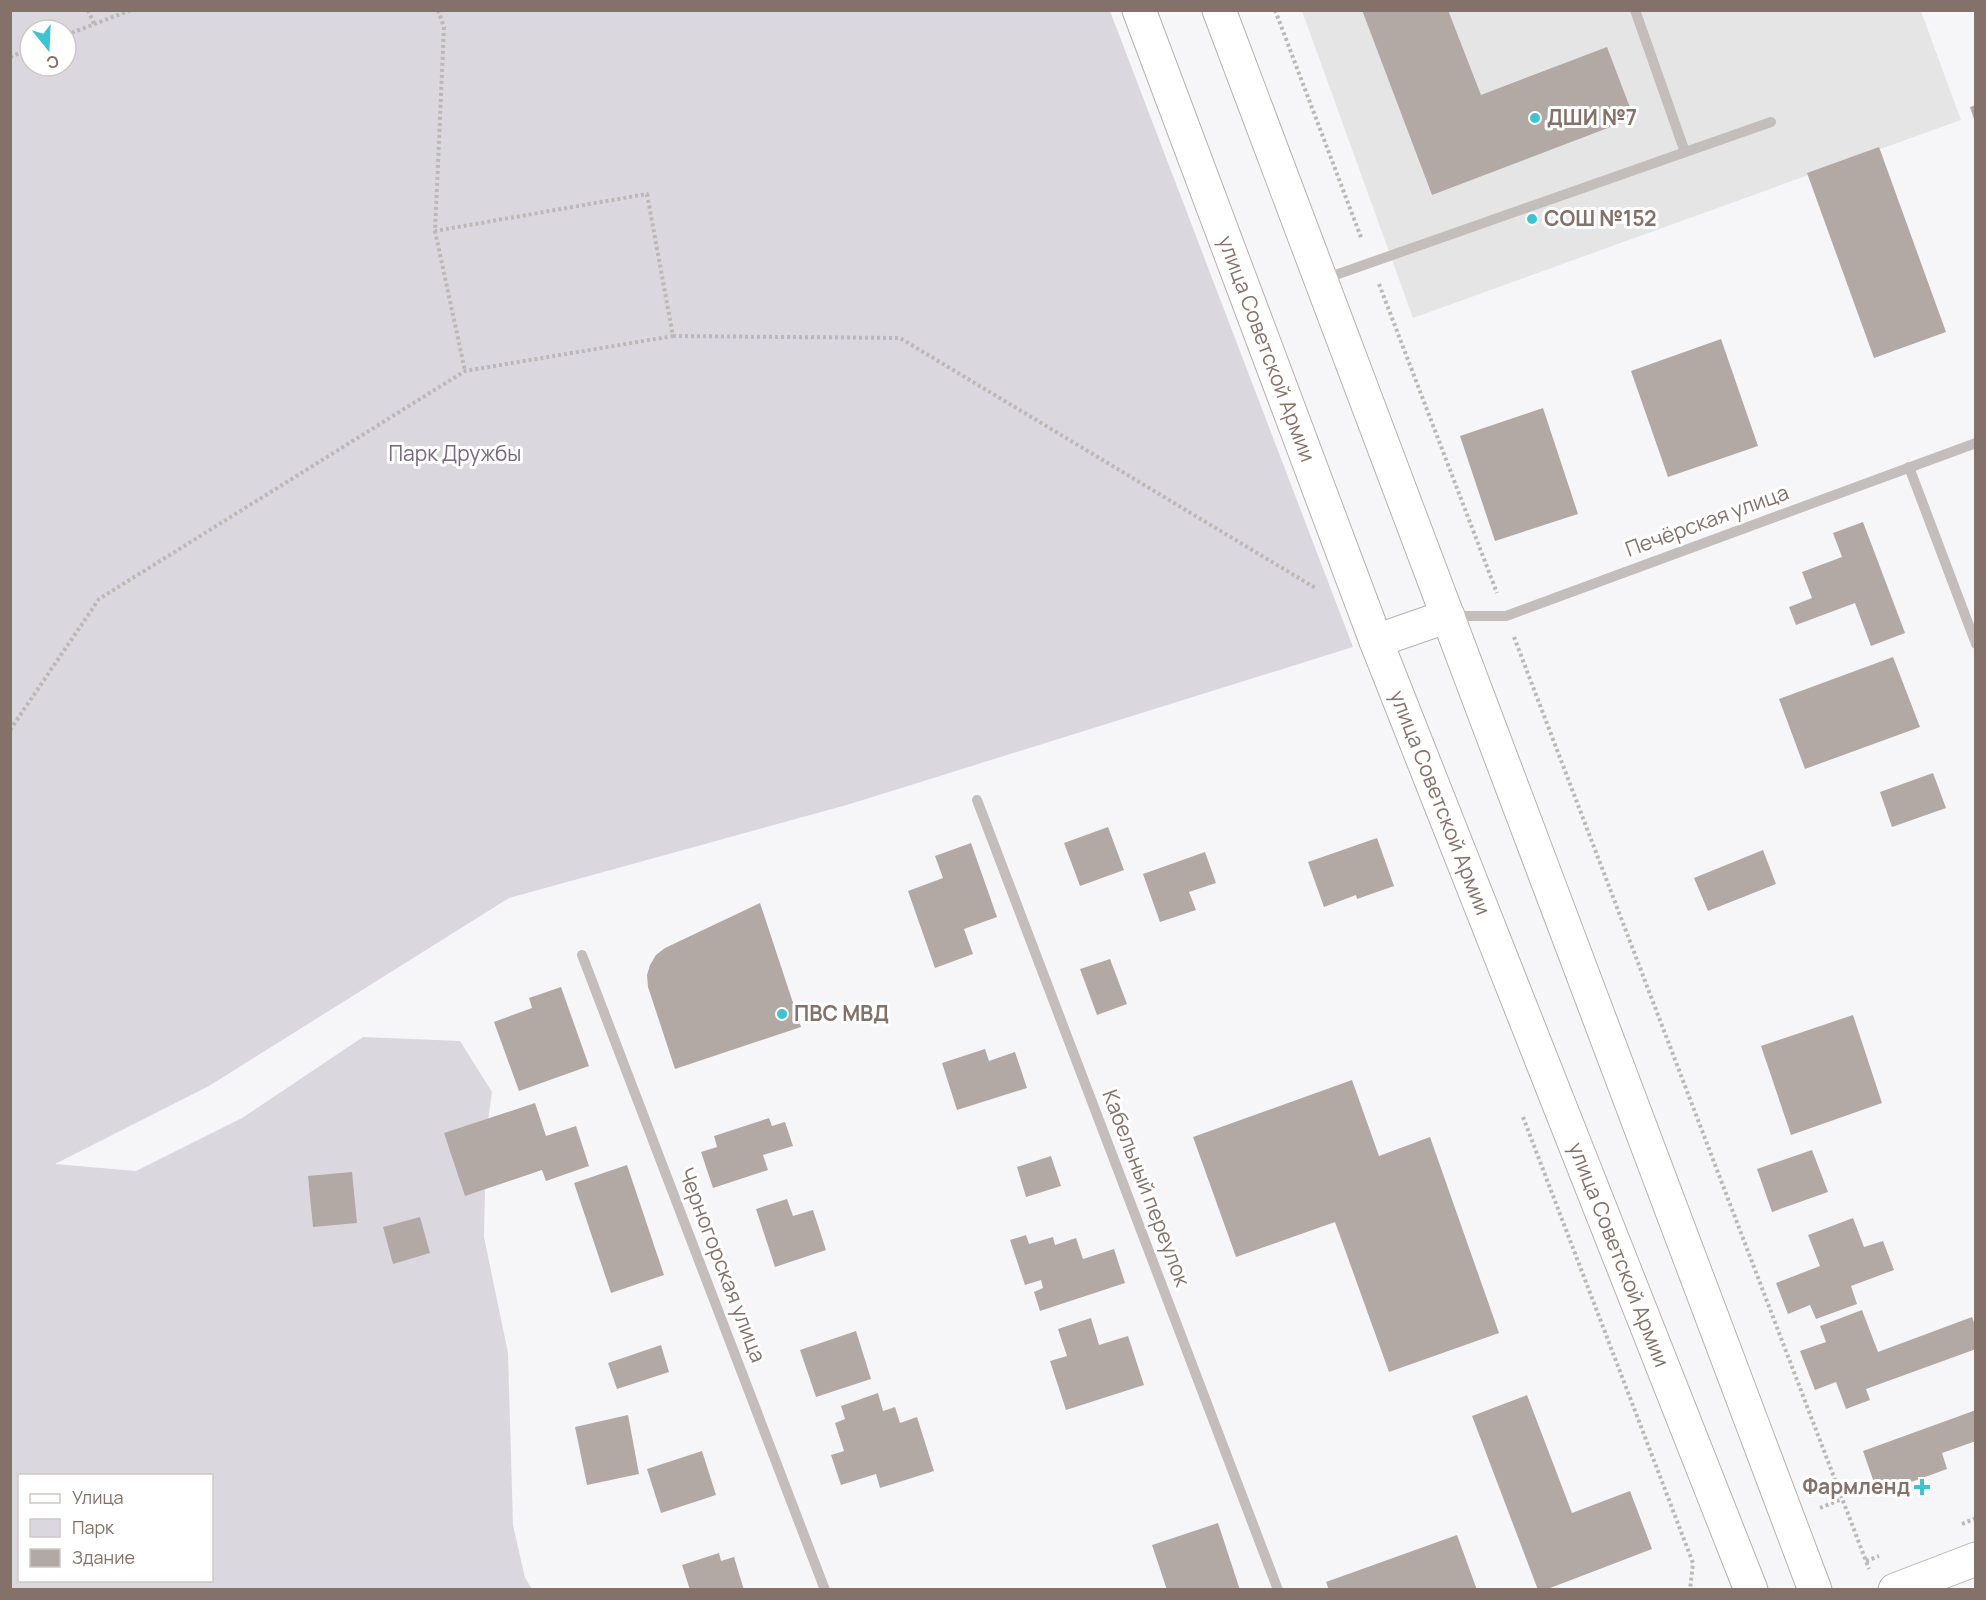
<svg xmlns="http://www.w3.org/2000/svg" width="1986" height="1600" font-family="Manrope,sans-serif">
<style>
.built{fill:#e6e5e6}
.green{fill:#dbd7de;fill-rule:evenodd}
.building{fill:#b2a9a5}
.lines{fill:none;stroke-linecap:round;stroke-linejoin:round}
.major-casing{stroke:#b8b2af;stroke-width:35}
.path{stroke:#bcb8b6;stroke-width:4;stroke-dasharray:3 3;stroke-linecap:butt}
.minor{stroke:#c3bdbb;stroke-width:10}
.major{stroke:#fff;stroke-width:33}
.poi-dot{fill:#3bc5d2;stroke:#fff;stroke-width:2}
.labels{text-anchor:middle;stroke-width:6;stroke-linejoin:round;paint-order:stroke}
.poi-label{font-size:21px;font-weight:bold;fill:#84726a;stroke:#fff;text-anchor:start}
.street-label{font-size:21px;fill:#84726a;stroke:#fff}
.park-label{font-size:21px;fill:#75687b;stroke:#fff}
</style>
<rect width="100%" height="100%" fill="#f6f6f8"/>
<!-- built -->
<polygon class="built" points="1302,11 1921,11 1961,120 1413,318"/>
<!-- green -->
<path class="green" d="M11 11H1110L1353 647 850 804 509 898 209 1086 55 1164 136 1171 242 1118 363 1037 460 1041 492 1092 486 1135 484 1237 508 1353 513 1525 525 1578 532 1589 11 1590ZM30 30H66V66H30ZM20 1476H212V1580H20Z"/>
<!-- building -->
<g class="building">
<polygon points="1362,10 1448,10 1481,95 1607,47 1634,118 1432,195"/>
<polygon points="1976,105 1976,122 1975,122 1970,107"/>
<polygon points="1879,147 1946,332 1874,358 1807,173"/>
<polygon points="1721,339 1758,446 1668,477 1631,371"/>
<polygon points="1543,408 1578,514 1495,541 1460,436"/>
<polygon points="1863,522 1905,633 1871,646 1855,603 1796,625 1789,607 1812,598 1802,572 1842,557 1833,533"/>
<polygon points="1893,657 1920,727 1805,769 1779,699"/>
<polygon points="1933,773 1946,808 1892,827 1880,792"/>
<polygon points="1108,827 1124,870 1080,886 1064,843"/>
<polygon points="1377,838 1394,886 1357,899 1356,895 1324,907 1308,862"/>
<polygon points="971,843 997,917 964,929 973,954 935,968 908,891 943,878 935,856"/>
<polygon points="1763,850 1776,884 1708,911 1694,878"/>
<polygon points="1205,852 1216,883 1189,892 1196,910 1160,922 1143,874"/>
<polygon points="760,903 801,1027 675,1069 648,987 647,975 650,965 656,955 665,948"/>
<polygon points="1110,959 1127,1004 1097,1015 1080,969"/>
<polygon points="561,987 589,1066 519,1091 494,1022 532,1008 529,998"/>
<polygon points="1853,1015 1882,1103 1791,1135 1761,1046"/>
<polygon points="985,1049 989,1061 1015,1052 1027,1088 957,1110 942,1063"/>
<polygon points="1352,1080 1379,1156 1430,1137 1499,1333 1389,1372 1335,1222 1236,1257 1193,1137"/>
<polygon points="535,1103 546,1136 576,1126 589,1166 546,1181 542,1170 465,1196 444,1133"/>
<polygon points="769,1118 772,1126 785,1122 793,1146 763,1155 768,1170 713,1188 701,1152 717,1147 714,1136"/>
<polygon points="1812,1150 1828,1192 1772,1212 1757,1169"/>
<polygon points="1051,1156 1061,1186 1026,1197 1017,1167"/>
<polygon points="627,1165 664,1275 611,1293 574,1183"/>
<polygon points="352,1172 357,1223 313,1227 308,1176"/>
<polygon points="787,1199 793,1216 813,1210 826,1250 775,1267 756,1209"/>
<polygon points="420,1217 430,1253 393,1264 383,1227"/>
<polygon points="1853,1218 1864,1247 1883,1241 1894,1270 1851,1286 1857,1304 1816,1319 1810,1305 1788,1314 1776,1283 1820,1266 1808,1235"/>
<polygon points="1026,1235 1029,1244 1053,1237 1055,1245 1076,1238 1083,1259 1114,1249 1125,1283 1040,1311 1034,1292 1043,1288 1041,1280 1025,1285 1010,1240"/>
<polygon points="1862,1310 1878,1352 1972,1317 1976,1327 1976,1349 1866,1389 1870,1400 1846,1409 1836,1382 1815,1390 1800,1351 1826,1342 1820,1326"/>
<polygon points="1091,1318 1099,1345 1128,1336 1144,1385 1066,1410 1050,1361 1067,1356 1058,1329"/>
<polygon points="856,1331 871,1379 816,1397 800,1350"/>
<polygon points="661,1345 669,1372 617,1389 608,1363"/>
<polygon points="878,1393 883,1411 895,1407 900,1423 917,1417 934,1471 880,1488 876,1474 841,1485 831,1455 844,1451 835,1423 845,1419 841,1406"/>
<polygon points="1527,1395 1572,1513 1630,1491 1652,1549 1545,1590 1538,1590 1472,1416"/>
<polygon points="1976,1410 1976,1441 1942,1453 1947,1469 1878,1494 1863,1451"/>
<polygon points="628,1415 639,1474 587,1485 575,1427"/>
<polygon points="702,1451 716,1495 661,1513 647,1469"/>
<polygon points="1218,1523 1240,1590 1167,1590 1152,1545"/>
<polygon points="1457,1535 1477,1590 1329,1590 1326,1582"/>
<polygon points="719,1553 721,1561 734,1557 744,1590 690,1590 682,1565"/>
</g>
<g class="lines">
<!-- major casing -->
<g class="major-casing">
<g id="major">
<path id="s1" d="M1139 10 1376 641 1751 1590"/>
<polyline points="1219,10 1815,1590"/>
<polyline points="1376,641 1448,616"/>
<polyline points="1895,1590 1976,1559"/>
</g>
</g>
<!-- path -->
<g class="path">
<polyline points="88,10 94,24"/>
<polyline points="438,10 444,27 435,231 465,371"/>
<polyline points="1275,10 1362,240"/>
<polyline points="66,35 131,10"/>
<polyline points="10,57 30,49"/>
<polyline points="1379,284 1497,593"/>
<polyline points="673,336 900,338 1317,589"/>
<polyline points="1514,637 1869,1569"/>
<polyline points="10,730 99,599 465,371 673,336 647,194 435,231"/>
<polyline points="1523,1117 1693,1563 1690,1590"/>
<polyline points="1820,1508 1842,1499"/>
<polyline points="1962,1524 1976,1518"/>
<polyline points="1866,1561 1879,1556"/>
</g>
<!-- minor -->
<g class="minor">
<polyline points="1635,10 1685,152"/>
<polyline points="1324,279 1771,122"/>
<polyline points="1909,467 1976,644"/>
<polyline points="1452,616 1506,616 1976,443"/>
<polyline points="977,800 1278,1590"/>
<polyline points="582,955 825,1590"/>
</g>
<!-- major -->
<use href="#major" class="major"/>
</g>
<!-- markers -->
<g class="poi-dot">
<circle cx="1535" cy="118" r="6"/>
<circle cx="1532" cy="219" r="6"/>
<circle cx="782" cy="1014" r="6"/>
<path d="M1919 1478h6v6h6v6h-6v6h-6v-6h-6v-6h6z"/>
</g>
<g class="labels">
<!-- poi labels -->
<g class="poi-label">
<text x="1547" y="125">ДШИ №7</text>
<text x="1544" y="226">СОШ №152</text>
<text x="794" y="1021">ПВС МВД</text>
<text x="1910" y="1494" text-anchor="end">Фармленд</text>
</g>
<!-- street labels -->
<g class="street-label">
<text dy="7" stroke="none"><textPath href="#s1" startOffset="362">улица Советской Армии</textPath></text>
<text transform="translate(1707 521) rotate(-20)" y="7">Печёрская улица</text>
<text dy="7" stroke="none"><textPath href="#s1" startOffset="848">улица Советской Армии</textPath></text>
<text transform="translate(1146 1188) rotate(69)" y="7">Кабельный переулок</text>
<text dy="7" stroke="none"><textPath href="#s1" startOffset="1334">улица Советской Армии</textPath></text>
<text transform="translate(722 1265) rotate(69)" y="7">Черногорская улица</text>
</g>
<!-- park labels -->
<g class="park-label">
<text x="455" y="461">Парк Дружбы</text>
</g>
</g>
<!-- border -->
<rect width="1986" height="1600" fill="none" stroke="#84726a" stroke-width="24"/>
<!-- legend -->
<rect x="18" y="1474" width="195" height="108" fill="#ffffff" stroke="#cec7c3" stroke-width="1.5"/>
<rect x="30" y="1494" width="30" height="9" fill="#ffffff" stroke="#cec7c3" stroke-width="1.5"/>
<text x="72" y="1504" font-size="18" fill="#84726a">Улица</text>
<rect x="30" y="1519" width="30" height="18" fill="#dbd7de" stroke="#cec7c3" stroke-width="1.5"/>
<text x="72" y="1534" font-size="18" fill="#84726a">Парк</text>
<rect x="30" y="1549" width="30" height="18" fill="#b2a9a5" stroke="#cec7c3" stroke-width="1.5"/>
<text x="72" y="1564" font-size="18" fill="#84726a">Здание</text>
<!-- north arrow -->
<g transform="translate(48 48) rotate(162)"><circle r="28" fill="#ffffff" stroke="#cec7c3" stroke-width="1.5"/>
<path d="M0-4.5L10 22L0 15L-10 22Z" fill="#3bc5d2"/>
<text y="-9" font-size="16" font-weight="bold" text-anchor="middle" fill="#84726a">С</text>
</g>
</svg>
